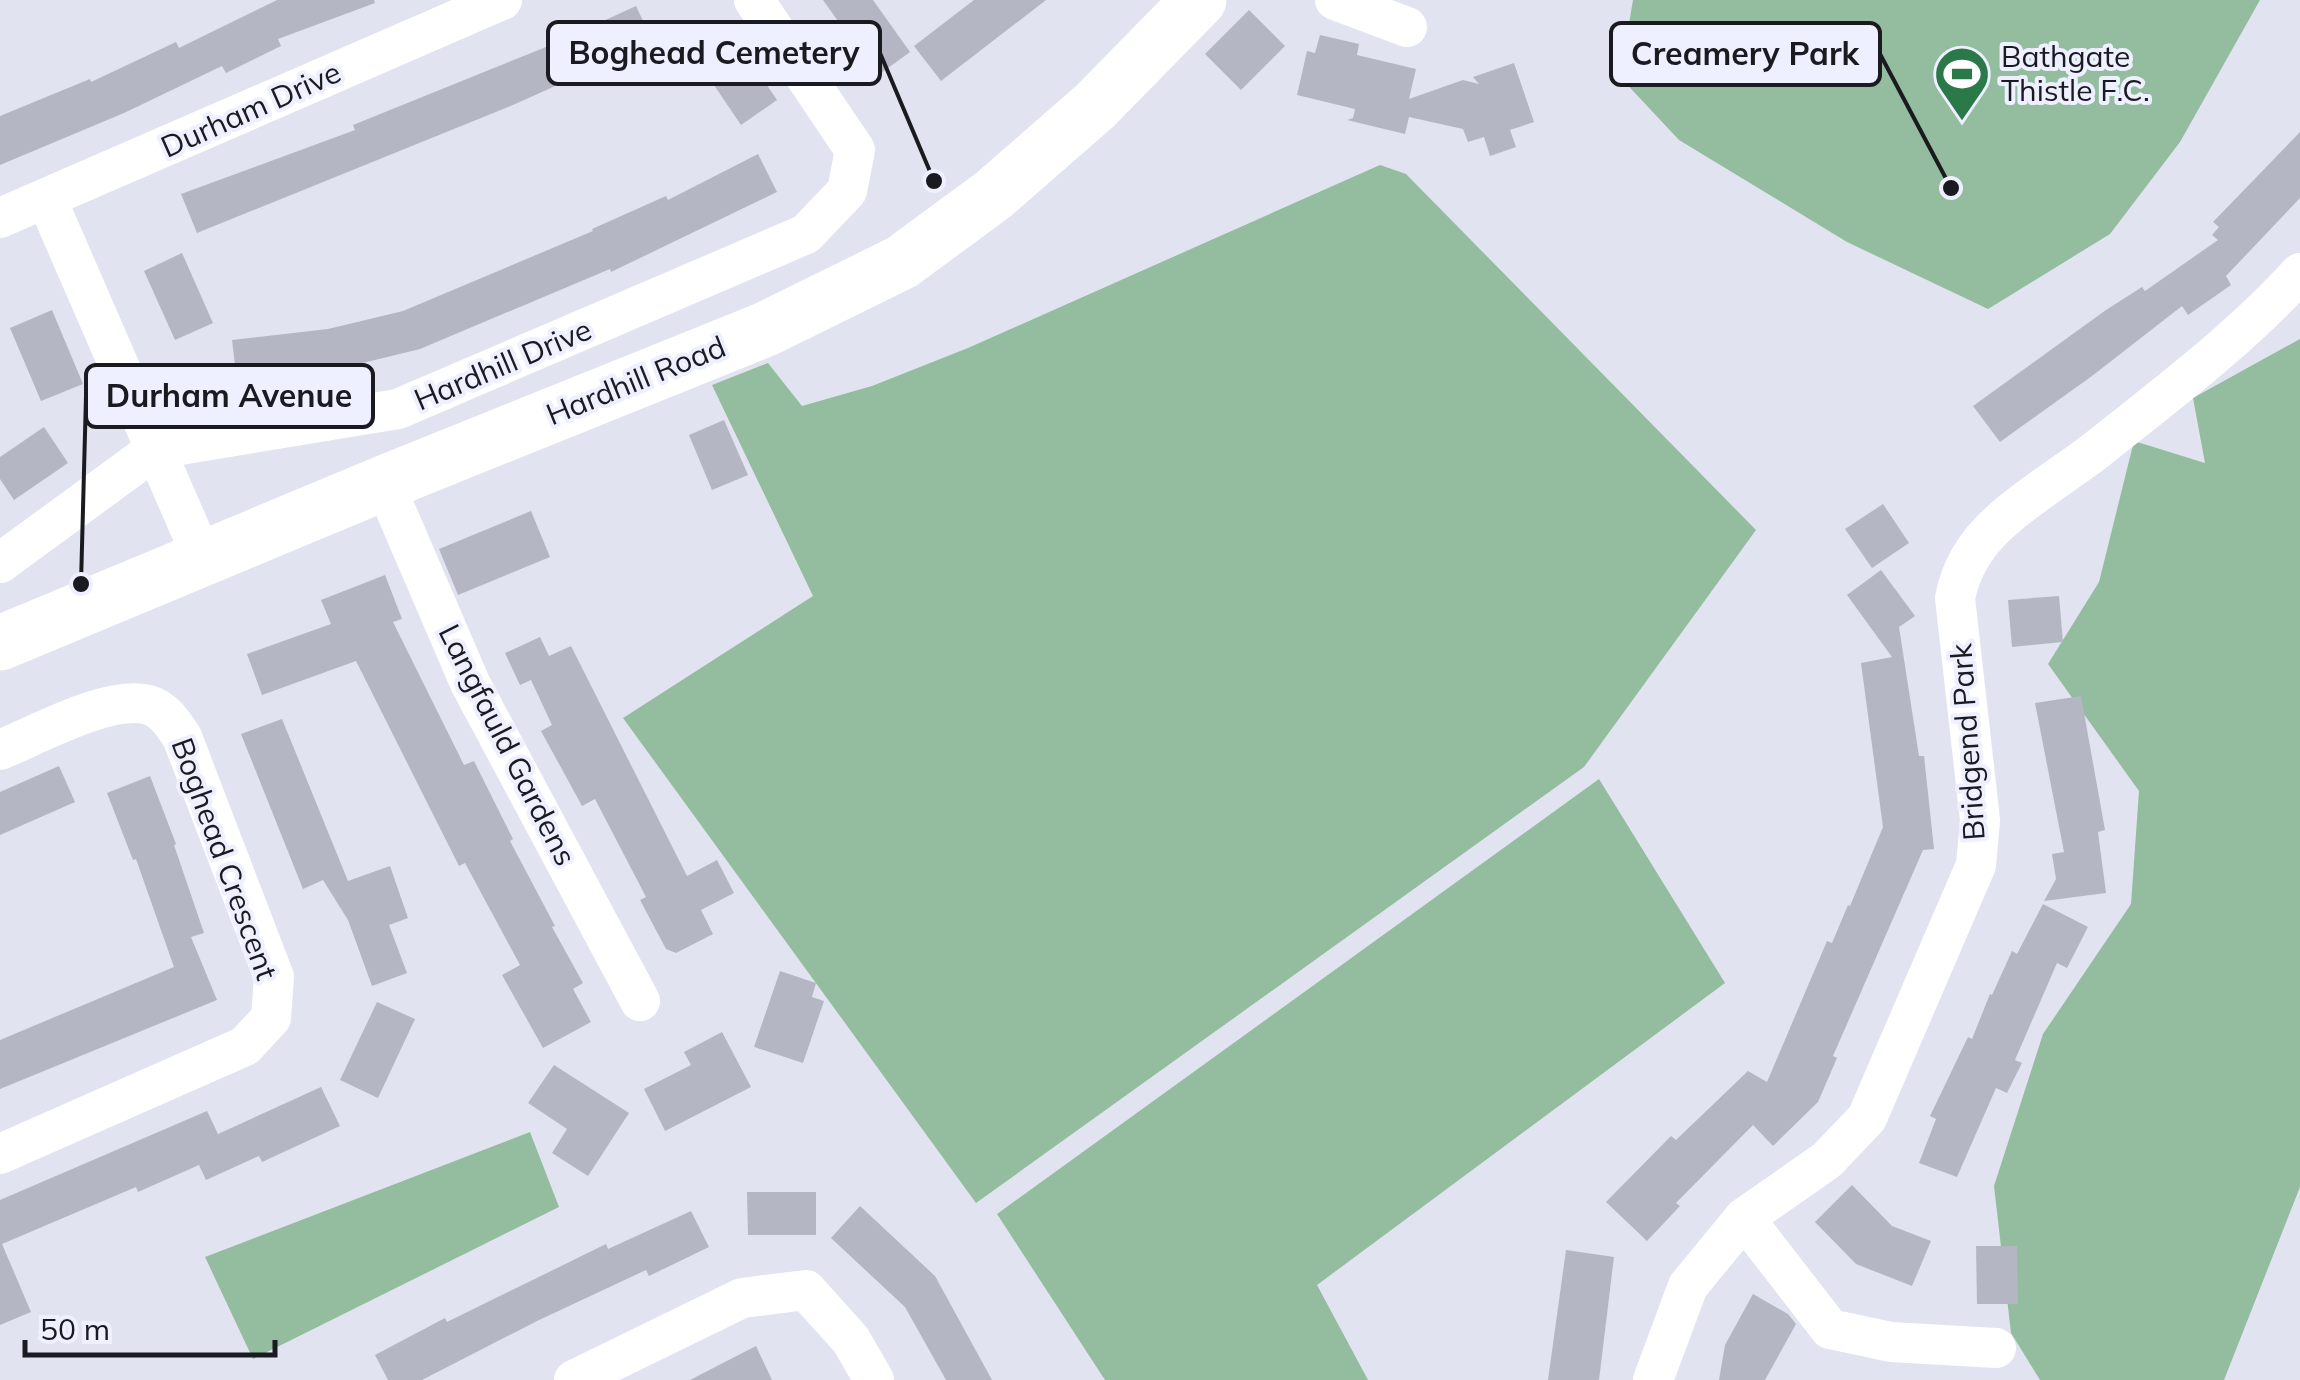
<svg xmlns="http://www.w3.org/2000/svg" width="2300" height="1380" font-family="Mulish,sans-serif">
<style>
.green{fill:#93bd9e}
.building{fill:#b5b6c4}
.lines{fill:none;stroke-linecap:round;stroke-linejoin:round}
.street{stroke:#fff;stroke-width:40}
.secondary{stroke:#fff;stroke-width:55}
.labels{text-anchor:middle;stroke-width:8;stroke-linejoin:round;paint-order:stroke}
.poi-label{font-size:30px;fill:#1a1b20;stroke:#eef0ff;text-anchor:start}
.street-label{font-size:30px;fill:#1a1b20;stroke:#eef0ff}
.leader{fill:none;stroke:#1a1b20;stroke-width:4}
.callout-dot{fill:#1a1b20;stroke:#eef0ff;stroke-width:4}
.callout{fill:#eef0ff;stroke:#1a1b20;stroke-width:4}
.callout-label{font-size:32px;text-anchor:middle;font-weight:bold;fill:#1a1b20}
</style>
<rect width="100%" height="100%" fill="#e1e3f1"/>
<!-- green -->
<g class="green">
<polygon points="1633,0 2260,0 2180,142 2110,234 1988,309 1847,242 1679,140 1620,77"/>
<polygon points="1380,165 1406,174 1756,530 1584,767 976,1203 623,718 813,596 712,385 768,363 802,406 872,386 968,348"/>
<polygon points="2300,339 2300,1187 2224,1380 2040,1380 2011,1333 1994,1186 2043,1034 2131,904 2139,791 2048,664 2099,582 2134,441 2205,463 2193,398"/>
<polygon points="1599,779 1725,983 1317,1285 1368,1380 1105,1380 997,1214"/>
<polygon points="530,1132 559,1207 253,1359 205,1257"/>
</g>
<!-- building -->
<g class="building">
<polygon points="277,0 374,0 375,3 278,39 281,46 226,73 222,66 124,113 0,165 0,116 90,79 91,82 176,42 179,48"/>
<polygon points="823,0 873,0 910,52 877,76"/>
<polygon points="974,0 1046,0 941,81 914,46"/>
<polygon points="636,6 653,42 513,105 197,233 181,194 355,130 353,125 551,45"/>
<polygon points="1249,10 1285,46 1241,90 1205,54"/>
<polygon points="733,35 777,100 741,125 697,60"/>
<polygon points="1320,35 1359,44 1357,55 1416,69 1409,99 1463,80 1479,84 1473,77 1514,63 1534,122 1510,130 1516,147 1490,156 1484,137 1468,142 1463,129 1409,117 1405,134 1347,120 1353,118 1355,109 1297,95 1307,51 1315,53"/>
<polygon points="2300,132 2300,198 2226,276 2231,285 2188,315 2182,306 2092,376 2000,442 1973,406 2106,310 2142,287 2145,291 2218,240 2212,235 2219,227 2213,222"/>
<polygon points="758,154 777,192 611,272 610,269 420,349 330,371 237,382 232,340 328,329 403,311 593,231 592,229 666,196 668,200"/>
<polygon points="182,253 213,323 175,340 144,271"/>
<polygon points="52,310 83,384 41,401 10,328"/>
<polygon points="724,420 748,475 712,490 689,435"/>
<polygon points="44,427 68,463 14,500 0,479 0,457"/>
<polygon points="1883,504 1909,543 1872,568 1845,529"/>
<polygon points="531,511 550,557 458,595 439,549"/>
<polygon points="1881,570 1915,616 1899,627 1919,756 1924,756 1934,849 1923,850 1833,1056 1837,1058 1818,1102 1773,1146 1753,1125 1676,1203 1680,1206 1647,1241 1606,1202 1671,1136 1676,1140 1748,1071 1767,1082 1827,941 1832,943 1848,905 1850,906 1883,827 1861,663 1892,657 1847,595"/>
<polygon points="385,575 402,619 393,622 464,765 474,761 513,839 510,841 555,926 552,927 583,983 573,989 591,1022 543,1048 502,975 520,965 465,863 459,866 356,661 262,695 247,654 331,624 321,600"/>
<polygon points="2059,596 2063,642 2012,647 2008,600"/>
<polygon points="540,637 549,656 571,646 687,876 717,860 734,893 701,910 713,934 676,953 666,949 640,900 646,897 595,799 582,806 541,731 552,725 531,680 520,685 505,653"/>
<polygon points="2081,696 2105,830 2098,832 2106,893 2044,901 2056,879 2052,854 2064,852 2035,703"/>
<polygon points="282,719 348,881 390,866 408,918 389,925 407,973 372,986 348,920 323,880 303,889 241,734"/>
<polygon points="59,766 75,802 0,835 0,792"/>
<polygon points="150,776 176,844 174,845 204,933 191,937 217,1000 0,1089 0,1040 174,967 136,859 133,860 107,793"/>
<polygon points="2043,904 2088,927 2067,968 2057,963 2015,1060 2022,1063 2007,1093 1996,1088 1957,1177 1919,1163 1936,1119 1930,1116 1968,1037 1972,1039 1990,994 1992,995 2012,951 2017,954"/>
<polygon points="780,971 816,983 812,997 824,1001 803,1063 754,1047"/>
<polygon points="377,1002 415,1019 378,1098 340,1080"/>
<polygon points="722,1032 751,1087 665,1131 644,1089 691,1065 684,1052"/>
<polygon points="554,1065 629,1113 588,1176 552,1153 567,1129 528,1103"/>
<polygon points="321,1087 340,1126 262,1162 259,1156 206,1180 199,1165 138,1192 136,1187 2,1244 31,1312 0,1325 0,1200 207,1111 218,1134"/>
<polygon points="1852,1185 1892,1226 1931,1241 1912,1286 1856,1264 1815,1222"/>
<polygon points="747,1192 816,1192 816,1235 748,1235"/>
<polygon points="860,1206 935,1276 992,1380 946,1380 905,1307 831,1238"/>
<polygon points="691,1211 709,1247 649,1276 646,1270 537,1321 422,1380 388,1380 375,1355 445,1318 447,1322 606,1244 608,1249"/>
<polygon points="1976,1246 2017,1246 2018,1304 1977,1304"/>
<polygon points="1566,1250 1614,1257 1599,1380 1548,1380"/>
<polygon points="1753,1294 1788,1314 1796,1324 1765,1380 1719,1380 1725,1345"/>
<polygon points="756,1346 772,1380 690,1380"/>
</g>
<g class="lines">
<!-- street -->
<g class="street">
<polyline points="1335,0 1407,27"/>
<polyline points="47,200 203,559"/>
<polyline points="0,218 502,0"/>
<polyline points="384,483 470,683 640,1001"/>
<polyline points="0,563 156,449 398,409 806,234 847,191 855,150 754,0"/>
<path d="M0 750C37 735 110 694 149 705 165 710 173 724 182 737L274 977 271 1018 245 1046 0 1154"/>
<polyline points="1744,1218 1830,1329 1891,1342 1996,1348"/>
<polyline points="574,1380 742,1298 806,1290 851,1340 874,1380"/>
<path d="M1653 1380 1688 1286 1744 1218 1827 1160 1867 1118 1976 865 1980 820 1955 598C1961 567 1977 542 2001 521 2031 494 2067 473 2099 448 2168 393 2241 338 2300 273"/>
</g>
<!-- secondary -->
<polyline class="secondary" points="0,643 384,483 766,329 902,262 993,195 1095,106 1199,0"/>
</g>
<!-- icons -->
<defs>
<g id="stadium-pin" transform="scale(2.875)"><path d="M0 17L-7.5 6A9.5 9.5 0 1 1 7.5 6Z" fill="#2b7949" stroke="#eef0ff"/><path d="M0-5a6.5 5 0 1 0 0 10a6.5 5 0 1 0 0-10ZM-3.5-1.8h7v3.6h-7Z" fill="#fff"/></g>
</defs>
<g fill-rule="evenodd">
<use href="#stadium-pin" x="1962" y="74"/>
</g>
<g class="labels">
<!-- poi labels -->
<g class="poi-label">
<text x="2001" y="67">Bathgate<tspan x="2001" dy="34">Thistle F.C.</tspan></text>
</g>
<!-- street labels -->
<g class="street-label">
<text transform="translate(251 110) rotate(-24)" y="10">Durham Drive</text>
<text transform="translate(503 365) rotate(-23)" y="10">Hardhill Drive</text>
<text transform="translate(636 381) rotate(-22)" y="10">Hardhill Road</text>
<text transform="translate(1968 742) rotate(-94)" y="10">Bridgend Park</text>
<text transform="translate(507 745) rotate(63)" y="10">Langfauld Gardens</text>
<text transform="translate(224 859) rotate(70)" y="10">Boghead Crescent</text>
</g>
</g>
<!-- callouts -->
<path class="leader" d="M934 181L880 53M1951 188L1880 54M81 584L86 396"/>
<g class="callout-dot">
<circle cx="934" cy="181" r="10"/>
<circle cx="1951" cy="188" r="10"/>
<circle cx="81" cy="584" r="10"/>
</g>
<g class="callout">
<rect x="548" y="22" width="332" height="62" rx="10"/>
<rect x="1611" y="23" width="269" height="62" rx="10"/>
<rect x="86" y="365" width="287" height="62" rx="10"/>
</g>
<g class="callout-label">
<text x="714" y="64">Boghead Cemetery</text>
<text x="1745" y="65">Creamery Park</text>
<text x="229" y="407">Durham Avenue</text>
</g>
<!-- scale -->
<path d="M25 1340v15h250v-15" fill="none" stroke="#1a1b20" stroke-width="5"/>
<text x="40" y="1340" font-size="30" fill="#1a1b20" stroke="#eef0ff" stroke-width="8" paint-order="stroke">50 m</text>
</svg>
